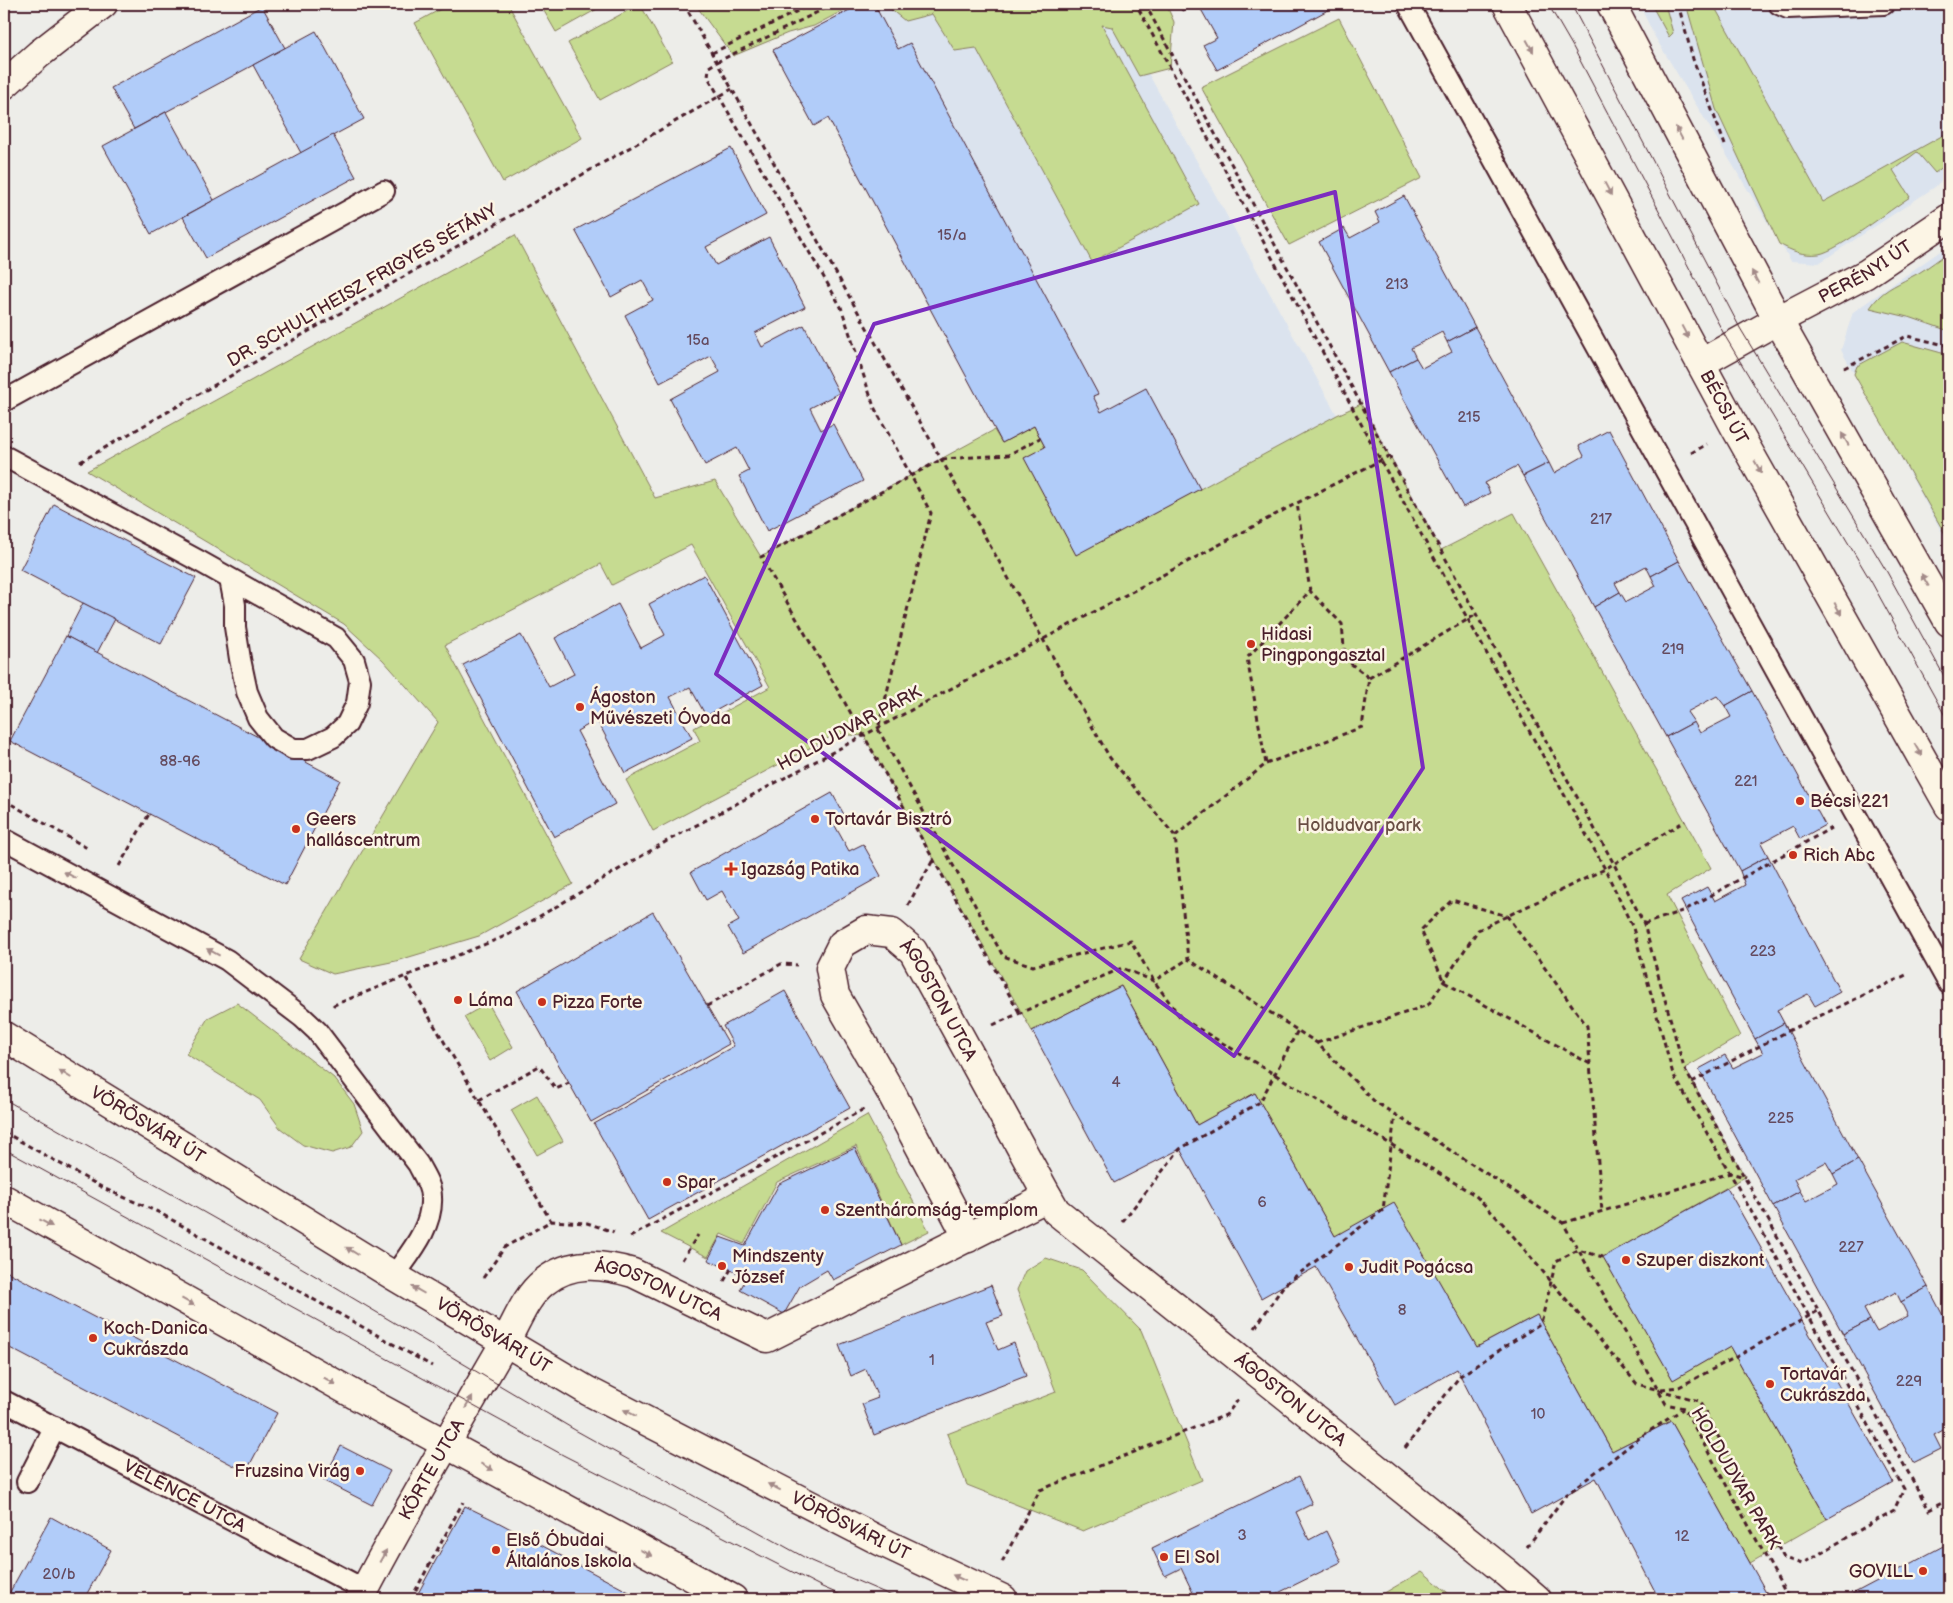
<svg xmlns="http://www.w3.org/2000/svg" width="1953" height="1603" font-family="'Balsamiq Sans',sans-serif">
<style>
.built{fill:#dbe3ee}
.green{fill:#c6db91;stroke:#887d5e}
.building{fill:#b1ccf9;stroke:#4a1f2b}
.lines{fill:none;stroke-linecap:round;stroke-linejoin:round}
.lane-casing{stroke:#4a1f2b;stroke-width:24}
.street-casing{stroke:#4a1f2b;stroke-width:31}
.secondary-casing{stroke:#4a1f2b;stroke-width:31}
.primary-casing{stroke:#4a1f2b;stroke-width:31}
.path{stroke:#4a1f2b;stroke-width:3;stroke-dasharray:5 4;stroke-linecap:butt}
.lane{stroke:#fcf5e5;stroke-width:20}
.street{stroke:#fcf5e5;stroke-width:28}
.secondary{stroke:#fcf5e5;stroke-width:28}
.primary{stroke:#fcf5e5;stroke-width:28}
.tram{stroke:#4a1f2b;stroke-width:1}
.oneway{fill:#a38a88}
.marked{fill:none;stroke:#7b2cbf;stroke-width:4;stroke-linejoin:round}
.poi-dot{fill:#c8321e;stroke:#fcf5e5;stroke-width:2}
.labels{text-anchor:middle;stroke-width:5;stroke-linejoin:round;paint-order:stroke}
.number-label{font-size:15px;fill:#644a5e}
.street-label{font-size:18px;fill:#4a1f2b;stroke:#fcf5e5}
.poi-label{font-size:18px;fill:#4a1f2b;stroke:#fcf5e5;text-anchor:start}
.park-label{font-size:18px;fill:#694e44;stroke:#fcf5e5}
</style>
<rect width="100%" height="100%" fill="#edede9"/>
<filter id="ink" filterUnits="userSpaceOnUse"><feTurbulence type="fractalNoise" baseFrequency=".02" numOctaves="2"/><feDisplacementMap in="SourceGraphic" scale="10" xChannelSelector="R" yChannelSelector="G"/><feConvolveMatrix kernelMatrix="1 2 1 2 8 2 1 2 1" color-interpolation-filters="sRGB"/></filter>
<g filter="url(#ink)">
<!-- built -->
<g class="built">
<polygon points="861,4 1110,4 1337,415 1076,555 1034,427 1002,443 828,119 814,126 773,50"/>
<polygon points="1639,4 1949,4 1949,172 1935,187 1819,263 1791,261 1655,37"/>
<polygon points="1949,245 1949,545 1841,350 1853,312"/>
</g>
<!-- green -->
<g class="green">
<polygon points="450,4 508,4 582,138 503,182 415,23"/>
<polygon points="540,4 606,4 556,32"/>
<polygon points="640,4 672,61 600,100 568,43"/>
<polygon points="695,4 855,4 814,26 788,33 733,56"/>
<polygon points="884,4 1166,4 1174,22 1170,68 1139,76 1112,27 1102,25 1199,204 1092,262 976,48 955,51 932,14 905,21"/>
<polygon points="1651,4 1665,4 1673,33 1669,37"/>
<path d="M1686 4H1713L1823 202 1949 132V162L1935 173 1917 152 1893 170 1910 197C1891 209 1838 251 1819 254 1803 256 1792 251 1779 244L1716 109Z"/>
<polygon points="1339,18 1422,178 1289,245 1201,87"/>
<polygon points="515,235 655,498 715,481 761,557 994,430 1002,443 1034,426 1045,447 1200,489 1337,415 1361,404 1441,550 1514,513 1711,868 1667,895 1740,1036 1685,1068 1745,1177 1604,1257 1673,1379 1730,1347 1827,1519 1750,1563 1671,1421 1612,1451 1537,1315 1477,1347 1335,1236 1255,1093 1197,1125 1121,986 1032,1031 864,736 836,734 653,831 626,780 700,741 694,728 770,687 691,545 612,585 601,564 445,645 573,884 479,936 396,961 333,974 299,959 438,722 383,660 344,624 87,471"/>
<path d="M1942 257 1949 268V331L1912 318 1870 308C1882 290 1893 287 1911 277 1922 272 1932 264 1942 257Z"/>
<polygon points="1902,342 1949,355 1949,541 1854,374 1857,366"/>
<polygon points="237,1003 334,1078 354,1104 363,1131 351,1147 332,1153 303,1145 280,1128 260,1100 186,1054 208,1018"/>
<polygon points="488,1003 513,1047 490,1061 464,1017"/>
<polygon points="537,1095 563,1141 537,1155 511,1110"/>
<polygon points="867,1115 929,1231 901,1245 856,1146 777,1182 744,1244 721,1234 708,1257 661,1233"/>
<polygon points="1046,1258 1082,1270 1141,1330 1202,1480 1083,1531 967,1485 947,1434 1056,1392 1017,1290 1025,1271"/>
<polygon points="1422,1571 1455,1599 1383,1599 1381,1595"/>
</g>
<!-- building -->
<g class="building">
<polygon points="861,4 874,4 898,49 910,43 1098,394 1093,396 1101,412 1146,388 1200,489 1076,555 1024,458 1045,447 1034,426 1002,443 828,118 814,126 773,50"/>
<polygon points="1178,4 1196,4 1182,11"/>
<polygon points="1198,4 1339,4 1217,70 1203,45 1217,38"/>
<polygon points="262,6 285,48 134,129 111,88"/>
<polygon points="316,31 364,119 301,153 253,65"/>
<polygon points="166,112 214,200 151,234 103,146"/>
<polygon points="333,135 356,177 206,258 183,217"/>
<polygon points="731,148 766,215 706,247 716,265 769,237 805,307 755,333 762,347 804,325 839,393 810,408 821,430 833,424 863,481 767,531 739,476 749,471 737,448 705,465 670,399 720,372 711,356 660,383 625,315 653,300 642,280 611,297 575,230"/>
<polygon points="1404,196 1475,327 1447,342 1442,332 1411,348 1416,358 1389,372 1319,242 1344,228 1350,238 1380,222 1375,212"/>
<polygon points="1475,327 1549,463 1523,476 1517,466 1485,483 1490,493 1463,507 1389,372 1416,358 1422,368 1452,352 1447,342"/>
<polygon points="1609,430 1679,561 1651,576 1646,566 1615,583 1620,592 1594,607 1523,476 1549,463 1554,473 1584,456 1579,446"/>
<polygon points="54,504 196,578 161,644 20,570"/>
<polygon points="1679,561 1752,691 1725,706 1717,696 1687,712 1694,722 1666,737 1594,607 1620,592 1626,602 1656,586 1651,576"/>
<polygon points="704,575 763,685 706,716 690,687 670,697 692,738 625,773 597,720 577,731 615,804 554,837 463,665 521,635 549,687 574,674 555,638 618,604 641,648 665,635 649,604"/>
<polygon points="83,603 115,619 97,653 66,636"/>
<polygon points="66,636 340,780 285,885 10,741"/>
<polygon points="1752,691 1825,825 1800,839 1793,826 1761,843 1768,856 1740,871 1666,737 1694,722 1700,733 1731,717 1725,706"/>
<polygon points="832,793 846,818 834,824 849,851 863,844 881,876 743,953 728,927 739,921 722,891 706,900 691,872"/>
<polygon points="1768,856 1840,992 1815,1006 1808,994 1777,1010 1784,1023 1755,1039 1681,901 1707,887 1715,901 1745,885 1740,871"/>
<polygon points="653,912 729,1044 591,1122 517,991"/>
<polygon points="1121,986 1197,1125 1255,1093 1335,1236 1394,1203 1477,1347 1537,1315 1612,1451 1671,1421 1770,1599 1659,1599 1596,1478 1531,1514 1457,1369 1395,1405 1316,1267 1261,1298 1180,1149 1114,1183 1032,1031"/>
<polygon points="785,991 850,1108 648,1220 594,1124 734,1046 723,1026"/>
<polygon points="1784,1023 1858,1160 1833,1174 1826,1162 1794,1179 1800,1191 1773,1206 1699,1069 1725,1055 1733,1068 1763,1053 1755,1039"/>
<polygon points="855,1148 901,1245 833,1280 827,1270 800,1286 784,1314 740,1290 747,1277 708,1260 720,1237 745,1246 779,1184"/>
<polygon points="1858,1160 1928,1287 1901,1302 1896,1292 1864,1309 1870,1320 1843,1334 1773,1206 1800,1191 1806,1201 1838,1184 1833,1174"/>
<polygon points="1727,1188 1893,1482 1827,1519 1730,1347 1673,1380 1603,1257"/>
<polygon points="4,1270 277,1413 246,1472 4,1345"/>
<polygon points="991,1285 1003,1316 986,1322 998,1350 1014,1343 1026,1376 874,1435 862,1404 878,1398 866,1369 851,1376 839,1345"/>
<polygon points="1928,1287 1949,1327 1949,1427 1934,1435 1941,1449 1913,1463 1843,1334 1870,1320 1877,1332 1908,1316 1901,1302"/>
<polygon points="341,1446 390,1471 372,1505 323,1480"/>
<polygon points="1299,1476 1312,1504 1296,1512 1309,1540 1326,1531 1341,1562 1266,1599 1185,1599 1194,1595 1181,1568 1165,1576 1152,1548"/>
<polygon points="465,1506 494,1520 642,1599 415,1599"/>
<polygon points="51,1517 111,1550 84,1599 6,1599"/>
<polygon points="1949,1543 1949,1599 1843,1599"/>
</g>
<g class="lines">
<!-- lane casing -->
<g class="lane-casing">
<g id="lane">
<polyline points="1408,4 1949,984"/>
<polyline points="1779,4 1788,8 1884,4"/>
<polyline points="4,401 384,191"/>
<polyline points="4,456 199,561 336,638 354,660 360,681 357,703 347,724 333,737 308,749 293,749 274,738 258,718 247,692 240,659 235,627 235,605 230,579"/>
<path d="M4 839 227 960 302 1017 317 1031 418 1164C423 1174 431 1185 431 1197 433 1227 410 1253 394 1276"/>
<path id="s1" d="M4 1401 365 1590"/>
<polyline points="27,1482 55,1427"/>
</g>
</g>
<!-- street casing -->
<g class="street-casing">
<g id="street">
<polyline points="4,85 39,54 103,4"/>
<path id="s2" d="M1701 363 1778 320 1866 274 1949 218"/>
<path id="s3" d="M968 1238 892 1094 835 995 830 968 842 944 866 930 892 933 913 951 1048 1197"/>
<path id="s4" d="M360 1599C405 1512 456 1427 505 1342 517 1322 525 1297 544 1282 571 1260 602 1264 633 1273L767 1338 1048 1197 1056 1211 1102 1248 1507 1573 1537 1599"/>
</g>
</g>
<!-- secondary casing -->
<g class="secondary-casing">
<g id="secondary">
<path id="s5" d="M1507 4 1736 429 1949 806"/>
<polyline points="1611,4 1778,320 1949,622"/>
</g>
</g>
<!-- primary casing -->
<g class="primary-casing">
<g id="primary">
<path id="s6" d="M4 1036 394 1276 588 1391 880 1541 1003 1599"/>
<polyline points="4,1199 359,1397 733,1599"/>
</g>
</g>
<!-- path -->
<g class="path">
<polyline points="684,4 1110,758 1175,836 1188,959 1317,1043 1374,1101 1563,1223 1666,1404 1684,1408 1789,1599"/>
<polyline points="834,4 717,62 709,67 708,77 841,307 874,407 931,513 878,729 1003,956 1033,966 1131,941 1154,981 1181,1018 1475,1195 1503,1224 1637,1384 1699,1401 1784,1558 1802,1564 1894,1510 1904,1489 1735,1182 1673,1074 1633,928 1605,869 1381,461 1136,4"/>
<polyline points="1145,4 1389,456 1614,864 1644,924 1684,1068 1929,1510 1949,1499"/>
<polyline points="1678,4 1693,59 1725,145"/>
<polyline points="712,53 812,4"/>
<polyline points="1844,368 1907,336 1949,346"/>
<polyline points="1691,453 1707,444"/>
<polyline points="80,462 732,89"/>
<polyline points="1369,678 1477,614"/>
<polyline points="1266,764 1362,727 1369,678 1345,659 1342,624 1310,591"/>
<polyline points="4,800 87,848"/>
<polyline points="1175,836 1266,764 1247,658 1310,591 1297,503"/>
<polyline points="119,866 149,814"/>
<polyline points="908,905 933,860"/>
<polyline points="1644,924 1685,910 1831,828"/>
<polyline points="406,978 551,1221"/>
<polyline points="333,1004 334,1005 508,935 667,841 1297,503 1389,456"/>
<polyline points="707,1006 781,964 797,965"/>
<polyline points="1019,1012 864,736 761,557 942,459 1008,455 1040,438"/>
<polyline points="993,1025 1122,968 1154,981 1188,959"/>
<polyline points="1317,1043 1428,1005 1478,930 1605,869 1685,821"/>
<polyline points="1590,1064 1444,982 1421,930 1452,900 1507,916 1587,1026 1602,1212"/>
<polyline points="1692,1082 1788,1031 1906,975"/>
<polyline points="479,1100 539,1066 556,1089 569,1083"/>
<polyline points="4,1132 105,1189 158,1212 432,1366"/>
<polyline points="1122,1222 1180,1149 1260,1102 1298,1030"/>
<polyline points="1563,1223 1730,1173 1745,1177"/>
<polyline points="630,1237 864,1109"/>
<polyline points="682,1260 698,1235"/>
<polyline points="483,1278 505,1247 551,1221 587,1223 614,1232"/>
<polyline points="724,1281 731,1269"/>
<polyline points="1255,1328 1284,1285 1383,1210 1395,1115"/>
<polyline points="1661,1389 1679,1387 1736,1357 1818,1311"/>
<polyline points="1405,1448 1460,1376 1541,1323 1556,1261 1578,1250 1603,1257"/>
<polyline points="1527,1547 1566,1495 1642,1436 1683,1409"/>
<polyline points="1002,1562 1040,1490 1226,1415 1238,1400"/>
<polyline points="411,1599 463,1502"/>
</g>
<!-- lane -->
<use href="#lane" class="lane"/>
<!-- street -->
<use href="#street" class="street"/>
<!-- secondary -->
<use href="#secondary" class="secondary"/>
<!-- primary -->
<use href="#primary" class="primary"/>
<!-- tram -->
<g class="tram">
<polyline points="1548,4 1573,47 1725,336 1872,583 1949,723"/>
<polyline points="1571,4 1740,328 1887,572 1949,685"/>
<polyline points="4,1099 302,1268 575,1430 811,1561 899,1599"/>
<polyline points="4,1149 563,1455 822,1587 850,1599"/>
</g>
</g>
<!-- one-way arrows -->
<defs><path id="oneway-solid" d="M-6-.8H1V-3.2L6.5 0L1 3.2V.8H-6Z" transform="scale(1.25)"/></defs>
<g class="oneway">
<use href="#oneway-solid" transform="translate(1530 46) rotate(61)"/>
<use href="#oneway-solid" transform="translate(1679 133) rotate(-118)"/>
<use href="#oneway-solid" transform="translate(1608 189) rotate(62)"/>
<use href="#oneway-solid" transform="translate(1755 277) rotate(-118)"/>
<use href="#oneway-solid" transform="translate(1685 332) rotate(62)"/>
<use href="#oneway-solid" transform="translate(1845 439) rotate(-120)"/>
<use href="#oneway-solid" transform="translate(1758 467) rotate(61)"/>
<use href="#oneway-solid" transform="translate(1925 580) rotate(-120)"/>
<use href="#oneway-solid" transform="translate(1838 609) rotate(61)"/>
<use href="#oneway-solid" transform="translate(1918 750) rotate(61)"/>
<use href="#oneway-solid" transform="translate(70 875) rotate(-152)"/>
<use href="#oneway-solid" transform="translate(213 952) rotate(-152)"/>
<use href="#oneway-solid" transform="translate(65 1074) rotate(-148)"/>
<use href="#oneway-solid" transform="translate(46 1223) rotate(29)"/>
<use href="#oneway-solid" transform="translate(352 1251) rotate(-148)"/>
<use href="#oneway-solid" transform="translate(418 1290) rotate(-150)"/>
<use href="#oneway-solid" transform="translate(188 1302) rotate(29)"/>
<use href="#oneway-solid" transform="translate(330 1381) rotate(29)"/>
<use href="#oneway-solid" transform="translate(469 1402) rotate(-60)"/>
<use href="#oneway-solid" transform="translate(630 1413) rotate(-153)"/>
<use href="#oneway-solid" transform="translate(487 1467) rotate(28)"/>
<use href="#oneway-solid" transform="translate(774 1487) rotate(-153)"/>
<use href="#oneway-solid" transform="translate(646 1553) rotate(28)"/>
<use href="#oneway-solid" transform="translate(383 1556) rotate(-61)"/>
<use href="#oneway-solid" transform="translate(959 1578) rotate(-155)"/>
</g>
</g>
<!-- marked area -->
<path class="marked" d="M1335 192 1423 768 1234 1056 716 674 874 324Z"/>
<!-- markers -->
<g class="poi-dot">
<circle cx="1251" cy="644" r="5"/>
<circle cx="580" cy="707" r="5"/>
<circle cx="1800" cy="801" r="5"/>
<circle cx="815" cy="819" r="5"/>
<circle cx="296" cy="829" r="5"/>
<circle cx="1793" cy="855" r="5"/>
<path d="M728.5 861.5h5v5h5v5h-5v5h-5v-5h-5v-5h5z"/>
<circle cx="458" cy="1000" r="5"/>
<circle cx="542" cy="1002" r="5"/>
<circle cx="667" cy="1182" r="5"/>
<circle cx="825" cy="1210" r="5"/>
<circle cx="1626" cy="1260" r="5"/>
<circle cx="722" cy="1266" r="5"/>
<circle cx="1349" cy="1267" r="5"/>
<circle cx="93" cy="1338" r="5"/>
<circle cx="1770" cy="1384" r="5"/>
<circle cx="360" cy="1471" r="5"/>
<circle cx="496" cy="1550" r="5"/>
<circle cx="1164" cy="1557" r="5"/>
<circle cx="1923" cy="1571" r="5"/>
</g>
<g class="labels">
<!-- number labels -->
<g class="number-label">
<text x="952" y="240">15/a</text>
<text x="1397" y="289">213</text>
<text x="698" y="345">15a</text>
<text x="1469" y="422">215</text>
<text x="1601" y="524">217</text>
<text x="1673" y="654">219</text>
<text x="180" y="766">88-96</text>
<text x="1746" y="786">221</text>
<text x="1763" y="956">223</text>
<text x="1116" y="1087">4</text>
<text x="1781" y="1123">225</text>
<text x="1262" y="1207">6</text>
<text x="1851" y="1252">227</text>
<text x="1402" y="1315">8</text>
<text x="932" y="1365">1</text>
<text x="1909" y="1386">229</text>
<text x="1538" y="1419">10</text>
<text x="1242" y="1540">3</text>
<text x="1682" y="1541">12</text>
<text x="59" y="1579">20/b</text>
</g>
<!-- street labels -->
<g class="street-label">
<text dy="6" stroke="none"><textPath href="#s2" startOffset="188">PERÉNYI ÚT</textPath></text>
<text transform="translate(362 285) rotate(-30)" y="6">DR. SCHULTHEISZ FRIGYES SÉTÁNY</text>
<text dy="6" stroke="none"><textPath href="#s5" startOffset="458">BÉCSI ÚT</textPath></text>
<text transform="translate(849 728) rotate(-28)" y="6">HOLDUDVAR PARK</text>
<text dy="6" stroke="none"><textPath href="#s3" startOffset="468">ÁGOSTON UTCA</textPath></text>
<text dy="6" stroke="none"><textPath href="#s6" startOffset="169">VÖRÖSVÁRI ÚT</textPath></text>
<text dy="6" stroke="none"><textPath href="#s4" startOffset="490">ÁGOSTON UTCA</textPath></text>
<text dy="6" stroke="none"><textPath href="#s6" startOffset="574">VÖRÖSVÁRI ÚT</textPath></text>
<text dy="6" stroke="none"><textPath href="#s4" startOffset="1241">ÁGOSTON UTCA</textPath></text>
<text dy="6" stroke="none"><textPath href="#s4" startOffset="148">KÖRTE UTCA</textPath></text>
<text transform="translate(1736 1478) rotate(60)" y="6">HOLDUDVAR PARK</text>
<text dy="6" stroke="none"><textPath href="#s1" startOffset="204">VELENCE UTCA</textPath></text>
<text dy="6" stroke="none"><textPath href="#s6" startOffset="979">VÖRÖSVÁRI ÚT</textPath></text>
</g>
<!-- poi labels -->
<g class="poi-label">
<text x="1261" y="640">Hidasi<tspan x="1261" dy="21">Pingpongasztal</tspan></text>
<text x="590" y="703">Ágoston<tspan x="590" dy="21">Művészeti Óvoda</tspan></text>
<text x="1810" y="807">Bécsi 221</text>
<text x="306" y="825">Geers<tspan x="306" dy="21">halláscentrum</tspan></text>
<text x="825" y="825">Tortavár Bisztró</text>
<text x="1803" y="861">Rich Abc</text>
<text x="741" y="875">Igazság Patika</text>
<text x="468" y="1006">Láma</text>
<text x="552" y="1008">Pizza Forte</text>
<text x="677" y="1188">Spar</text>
<text x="835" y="1216">Szentháromság-templom</text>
<text x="732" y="1262">Mindszenty<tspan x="732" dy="21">József</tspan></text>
<text x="1636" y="1266">Szuper diszkont</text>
<text x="1359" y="1273">Judit Pogácsa</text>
<text x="103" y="1334">Koch-Danica<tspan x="103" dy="21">Cukrászda</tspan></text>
<text x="1780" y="1380">Tortavár<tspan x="1780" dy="21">Cukrászda</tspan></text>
<text x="350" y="1477" text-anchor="end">Fruzsina Virág</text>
<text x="506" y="1546">Első Óbudai<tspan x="506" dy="21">Általános Iskola</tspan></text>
<text x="1174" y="1563">El Sol</text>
<text x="1913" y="1577" text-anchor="end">GOVILL</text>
</g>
<!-- park labels -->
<g class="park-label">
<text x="1359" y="831">Holdudvar park</text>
</g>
</g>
<!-- margin -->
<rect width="1953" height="1603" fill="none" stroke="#fcf5e5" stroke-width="20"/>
<rect x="10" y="10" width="1933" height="1583" fill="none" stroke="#4a1f2b" stroke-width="2" filter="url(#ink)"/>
</svg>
